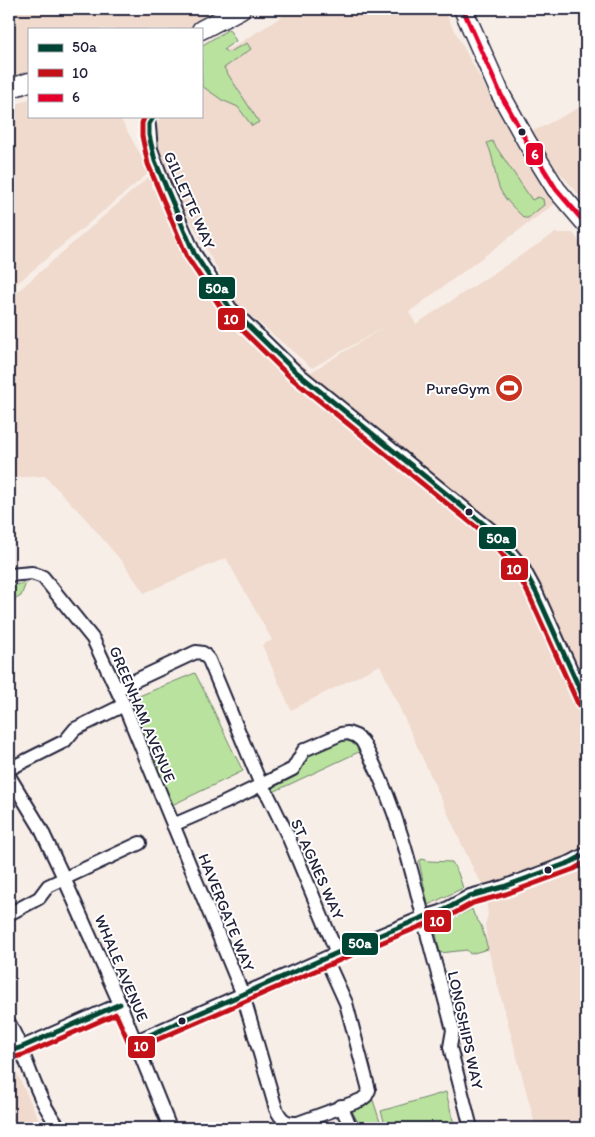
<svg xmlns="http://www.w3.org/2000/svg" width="595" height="1137" font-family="Itim,sans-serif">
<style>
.built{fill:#efdacd}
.green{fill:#b9e29e;stroke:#6e826c}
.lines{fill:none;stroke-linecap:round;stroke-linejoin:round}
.street-casing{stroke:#22223b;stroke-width:16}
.secondary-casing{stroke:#22223b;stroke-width:21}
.street{stroke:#fff;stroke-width:12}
.secondary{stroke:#fff;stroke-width:18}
.bus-1-casing{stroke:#fff;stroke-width:9}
.bus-2-casing{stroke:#fff;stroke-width:9}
.bus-3-casing{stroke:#fff;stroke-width:9}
.bus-1{stroke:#004533;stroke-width:5}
.bus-2{stroke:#c41118;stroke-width:5}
.bus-3{stroke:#e4002b;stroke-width:5}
.bus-dot{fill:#22223b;stroke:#fff;stroke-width:2}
.labels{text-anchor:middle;stroke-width:4;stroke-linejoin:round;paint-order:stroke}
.street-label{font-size:16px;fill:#22223b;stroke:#fff}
.poi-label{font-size:16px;fill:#22223b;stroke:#fff;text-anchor:end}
.line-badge{stroke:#fff;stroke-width:2}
.badge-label{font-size:14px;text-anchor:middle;font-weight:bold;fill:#fff}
</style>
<rect width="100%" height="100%" fill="#f8eee8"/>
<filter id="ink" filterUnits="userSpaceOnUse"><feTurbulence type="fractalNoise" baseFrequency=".02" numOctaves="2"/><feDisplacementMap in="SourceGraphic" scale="10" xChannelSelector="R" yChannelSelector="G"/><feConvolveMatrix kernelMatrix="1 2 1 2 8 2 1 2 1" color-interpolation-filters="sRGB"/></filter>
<g filter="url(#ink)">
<!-- built -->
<g class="built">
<polygon points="9,9 227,9 189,29 29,29 29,71 9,78"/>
<polygon points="294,9 443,9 521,154 557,202 409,312 416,324 555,233 573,233 586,250 586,1128 536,1128 488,949 485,924 488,915 484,886 475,873 380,665 291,710 262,645 272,640 226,558 144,593 124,564 85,518 45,476 9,478 9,299 154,172 238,312 311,372 386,326 312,368 236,303 156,158 156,129 160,116 201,116 201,60 235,46"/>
<polygon points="29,99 29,116 119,116 150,172 9,290 9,107"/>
<polygon points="586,104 586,203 560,173 540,145 532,131 542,127"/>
<polygon points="9,1065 13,1065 43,1128 9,1128"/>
</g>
<!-- green -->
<g class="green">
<polygon points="229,29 236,41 224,49 227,53 247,43 251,49 224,68 259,122 252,126 238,107 222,100 202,86 201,46"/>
<path d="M492 141 532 200 538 197 543 199 544 205 528 218H524L521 215C513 207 503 198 499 187 494 173 494 157 487 143Z"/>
<polygon points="26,583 21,596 9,603 9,586"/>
<path d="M195 673C212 705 226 739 243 771L170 806 127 701Z"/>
<polygon points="347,737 359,741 363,750 271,793 269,788 272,784 300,770 313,752"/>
<polygon points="422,859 428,861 452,862 458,873 463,888 428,905 419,861"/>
<polygon points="472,909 474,915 481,925 488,949 470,954 467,950 440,953 435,928"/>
<polygon points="446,1092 455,1128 386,1128 381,1111"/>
<polygon points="373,1100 382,1128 361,1128 351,1109 368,1103"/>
</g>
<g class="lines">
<!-- street casing -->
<g class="street-casing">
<g id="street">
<polyline points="148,116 151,149 164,185 194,253 230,308 295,371 491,530 523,568 536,592 586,703"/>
<path d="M9 575 32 573 43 577 93 639 124 705 243 995 276 1109C281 1119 285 1124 298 1123L361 1100 366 1096 369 1090 346 1003 326 959"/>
<path d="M117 689 196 652 203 653 209 660 261 785 293 769 304 750 341 734 348 733 356 736 362 741C396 802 412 870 428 937 436 968 445 999 453 1030L450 1047 471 1128"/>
<polyline points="9,769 65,741 75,729 124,705"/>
<polyline points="9,776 40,827 64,878 120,1004 170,1128"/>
<polyline points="173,825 224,803 261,785 269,797 288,836 337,953"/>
<polyline points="9,914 39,898 48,886 140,843"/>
<path d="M9 1023C28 1057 34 1097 60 1128"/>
<polyline points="136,1041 337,953 424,917 441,912 470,896 503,887 571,862 586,854"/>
<polyline points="9,1051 20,1048 120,1004"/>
<polyline points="341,1106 351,1128"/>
</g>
</g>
<!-- secondary casing -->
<g class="secondary-casing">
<g id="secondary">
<polyline points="463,9 501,95 527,142 556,189 586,224"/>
<polyline points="201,30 241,9"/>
<polyline points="9,89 29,82"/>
</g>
</g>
<!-- street -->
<use href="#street" class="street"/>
<!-- secondary -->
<use href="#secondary" class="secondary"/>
<!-- bus-1 casing -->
<g class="bus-1-casing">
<g id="bus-1">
<polyline points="154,116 149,124 149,135 155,161 194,253 230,308 295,371 491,530 523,568 536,592 586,703"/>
<polyline points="136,1041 337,953 424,917 441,912 470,896 503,887 571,862 586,854"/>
<polyline points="9,1051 20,1048 120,1004"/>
</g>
</g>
<!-- bus-2 casing -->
<g class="bus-2-casing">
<g id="bus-2">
<polyline points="145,116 142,123 142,136 148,164 187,257 224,312 290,377 486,535 517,572 529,595 579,706"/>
<polyline points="11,1058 23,1055 116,1014 130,1045 134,1048 138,1048 340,960 426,924 444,919 473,903 506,894 574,869 586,862"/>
</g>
</g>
<!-- bus-3 casing -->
<g class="bus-3-casing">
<polyline id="bus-3" points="463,9 501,95 527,142 556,189 586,224"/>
</g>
<!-- bus-1 -->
<use href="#bus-1" class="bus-1"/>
<!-- bus-2 -->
<use href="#bus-2" class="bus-2"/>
<!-- bus-3 -->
<use href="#bus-3" class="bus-3"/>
</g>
</g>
<!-- icons -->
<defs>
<g id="stadium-disc" transform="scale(1.4375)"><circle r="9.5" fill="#c8321e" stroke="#fff"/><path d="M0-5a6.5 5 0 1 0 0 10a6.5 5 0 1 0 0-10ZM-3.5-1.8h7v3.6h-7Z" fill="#fff"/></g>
</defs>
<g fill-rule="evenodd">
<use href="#stadium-disc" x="509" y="388"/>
</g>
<!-- markers -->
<g class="bus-dot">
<circle cx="522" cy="132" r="4.5"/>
<circle cx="179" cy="218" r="4.5"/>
<circle cx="469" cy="512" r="4.5"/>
<circle cx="548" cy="870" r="4.5"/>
<circle cx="182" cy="1021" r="4.5"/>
</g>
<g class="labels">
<!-- street labels -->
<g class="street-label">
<text transform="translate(190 200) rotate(66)" y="6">GILLETTE WAY</text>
<text transform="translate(143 714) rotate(67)" y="6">GREENHAM AVENUE</text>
<text transform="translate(318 869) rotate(66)" y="6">ST AGNES WAY</text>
<text transform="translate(227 912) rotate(68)" y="6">HAVERGATE WAY</text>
<text transform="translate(122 968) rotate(67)" y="6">WHALE AVENUE</text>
<text transform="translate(466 1030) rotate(78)" y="6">LONGSHIPS WAY</text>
</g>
<!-- poi labels -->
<g class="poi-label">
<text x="490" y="394">PureGym</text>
</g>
</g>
<g class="line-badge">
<rect x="525" y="142" width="19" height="24" rx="5" fill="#e4002b"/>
<rect x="198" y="276" width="38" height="24" rx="5" fill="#004533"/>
<rect x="217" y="307" width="29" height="24" rx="5" fill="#c41118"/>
<rect x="478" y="526" width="39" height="24" rx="5" fill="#004533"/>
<rect x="500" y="557" width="29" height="24" rx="5" fill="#c41118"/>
<rect x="423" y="909" width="29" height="24" rx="5" fill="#c41118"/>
<rect x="341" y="932" width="38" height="24" rx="5" fill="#004533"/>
<rect x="127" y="1035" width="29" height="24" rx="5" fill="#c41118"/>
</g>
<g class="badge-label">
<text x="535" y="159">6</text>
<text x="217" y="293">50a</text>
<text x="231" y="324">10</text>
<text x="498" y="543">50a</text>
<text x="514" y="574">10</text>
<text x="437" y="926">10</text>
<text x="360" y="948">50a</text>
<text x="141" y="1051">10</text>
</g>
<!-- margin -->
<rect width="595" height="1137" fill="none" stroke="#fff" stroke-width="30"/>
<rect x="15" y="15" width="565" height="1107" fill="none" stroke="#22223b" stroke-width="2" filter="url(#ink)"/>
<!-- legend -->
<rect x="28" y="28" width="175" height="90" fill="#ffffff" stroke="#a7a7b1"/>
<rect x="38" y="44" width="25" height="8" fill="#004533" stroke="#a7a7b1"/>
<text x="72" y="52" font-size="15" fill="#22223b">50a</text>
<rect x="38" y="69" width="25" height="8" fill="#c41118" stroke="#a7a7b1"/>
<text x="72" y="78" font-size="15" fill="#22223b">10</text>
<rect x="38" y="94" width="25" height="8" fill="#e4002b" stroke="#a7a7b1"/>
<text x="72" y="102" font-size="15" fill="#22223b">6</text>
</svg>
